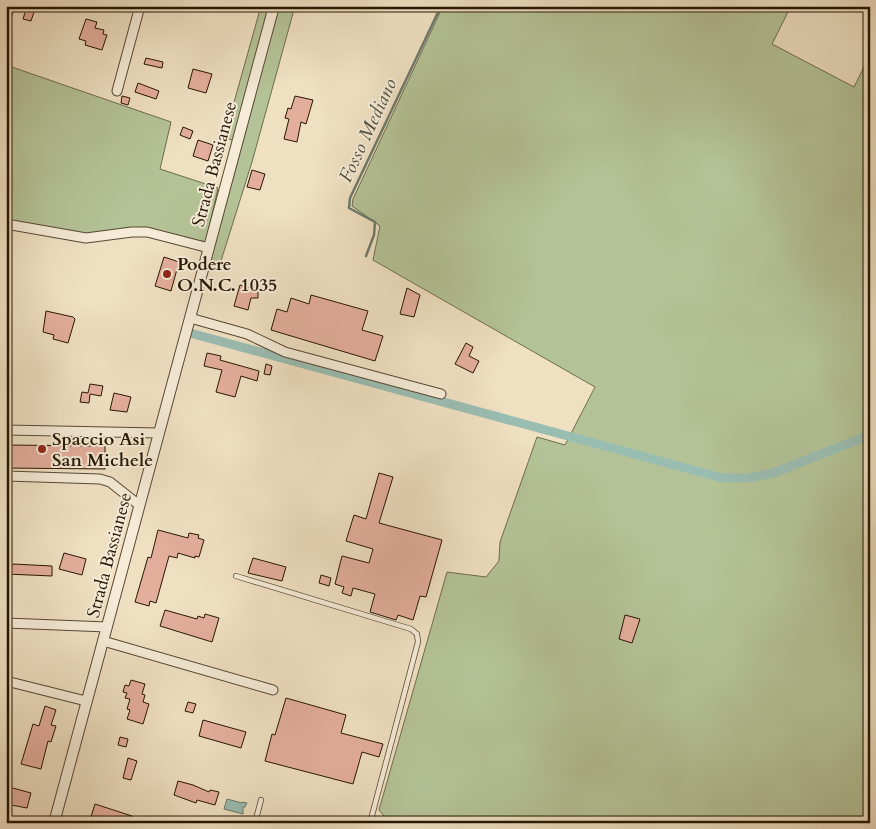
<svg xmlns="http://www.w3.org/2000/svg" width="876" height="829" font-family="Cardo,serif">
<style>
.green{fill:#b4c397;stroke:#6d6c4e}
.water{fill:#9abdb2;stroke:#6c7a6c}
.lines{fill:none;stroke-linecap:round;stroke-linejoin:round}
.stream{stroke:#6c7a6c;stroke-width:2.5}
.canal{stroke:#9abdb2;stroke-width:9}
.building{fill:#e4ae9d;stroke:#261604}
.service-casing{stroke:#584834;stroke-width:6}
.minor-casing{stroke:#584834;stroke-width:11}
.tertiary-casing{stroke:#584834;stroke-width:12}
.service{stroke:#f5ebd7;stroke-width:4.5}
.minor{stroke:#f5ebd7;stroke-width:9}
.tertiary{stroke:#f5ebd7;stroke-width:10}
.poi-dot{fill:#8f2418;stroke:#f5ebd7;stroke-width:2}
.labels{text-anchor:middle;stroke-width:4;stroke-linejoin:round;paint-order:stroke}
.street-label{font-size:18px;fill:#261604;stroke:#f5ebd7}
.poi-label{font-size:18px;font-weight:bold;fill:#261604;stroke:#f5ebd7;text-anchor:start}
.water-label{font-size:19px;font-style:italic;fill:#4f5041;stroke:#f5ebd7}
</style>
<rect width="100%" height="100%" fill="#efe0c2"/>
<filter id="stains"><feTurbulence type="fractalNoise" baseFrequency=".004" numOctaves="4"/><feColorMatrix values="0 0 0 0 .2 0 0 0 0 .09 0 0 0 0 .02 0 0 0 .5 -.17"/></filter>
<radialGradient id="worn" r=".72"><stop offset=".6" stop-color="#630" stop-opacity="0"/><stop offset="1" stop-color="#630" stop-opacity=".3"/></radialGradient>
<!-- green -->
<g class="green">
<polygon points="6,6 15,6 6,37"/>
<polygon points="261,6 295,6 252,162 220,264 208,262 241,142 224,138"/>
<polygon points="443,6 791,6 772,44 854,87 870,55 870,823 390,823 379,810 447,572 486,577 499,561 500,542 537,437 565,445 595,387 373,260 380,226 352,206 353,199"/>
<polygon points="6,65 171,122 160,169 218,188 206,242 141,228 125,228 90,238 6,222"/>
</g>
<!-- water -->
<polygon class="water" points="227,799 242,803 242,802 247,803 245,807 243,807 243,814 224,809"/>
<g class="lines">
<!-- stream -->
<polyline class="stream" points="366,256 374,235 375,222 349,208 350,198 441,6"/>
<!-- canal -->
<polyline class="canal" points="190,333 722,478 747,478 773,473 870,435"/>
</g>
<!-- building -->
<g class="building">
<polygon points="27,6 36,6 31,21 23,19"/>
<polygon points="86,19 97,22 95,28 104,30 103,34 107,35 102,50 85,45 86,41 79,39"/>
<polygon points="146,58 163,62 162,68 144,64"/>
<polygon points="193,69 212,74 206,93 188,88"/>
<polygon points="138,83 159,91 156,99 135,92"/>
<polygon points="122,96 130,98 128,105 121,103"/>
<polygon points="295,96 313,100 306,124 301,122 297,142 284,139 289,119 285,118 288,108 291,109"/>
<polygon points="183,127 193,131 190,139 180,135"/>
<polygon points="198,140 213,145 208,161 193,156"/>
<polygon points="252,170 265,174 260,190 247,187"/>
<polygon points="164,257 179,262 171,291 155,286"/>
<polygon points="240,285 250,288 258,288 258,298 251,298 248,310 234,306"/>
<polygon points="407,288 420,295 414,317 400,314"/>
<polygon points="311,295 368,311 362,330 383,336 375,361 271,330 277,309 287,312 291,298 309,304"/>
<polygon points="46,311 73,317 75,319 68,343 53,339 54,335 43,332"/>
<polygon points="466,343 473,347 469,356 479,361 473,373 455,364"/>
<polygon points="207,353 221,356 220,360 259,371 257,381 241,376 235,397 216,392 222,370 204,366"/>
<polygon points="266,364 272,366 270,375 264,374"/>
<polygon points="90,384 103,386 101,396 90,394 89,403 80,402 82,392 88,393"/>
<polygon points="114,393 131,397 127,412 110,410"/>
<polygon points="6,445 105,446 105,469 6,468"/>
<polygon points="379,473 393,477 379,523 442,540 426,597 420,596 413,620 398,615 396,620 370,612 375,594 353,588 351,596 342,593 344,587 335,584 342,556 369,563 373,549 346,541 354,515 366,519"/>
<polygon points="158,530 188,538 189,533 199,535 198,538 204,540 199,557 195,556 195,558 178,553 177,558 169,556 156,603 150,601 149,606 135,602 148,557 151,558"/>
<polygon points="64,553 86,559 82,575 59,569"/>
<polygon points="253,558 286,567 282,581 248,573"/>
<polygon points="13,564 52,566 52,576 6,574 6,565 13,565"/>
<polygon points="321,575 331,578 329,586 319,583"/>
<polygon points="165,610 197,619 198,616 204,618 205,614 219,618 212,642 160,626"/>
<polygon points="625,615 640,619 632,643 619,639"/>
<polygon points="131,680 145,684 142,694 145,695 143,702 149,704 143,724 127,719 130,710 127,709 130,699 125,698 127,693 123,692 125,685 129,686"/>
<polygon points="286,698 346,715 341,733 383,744 379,757 362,752 353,784 265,761 272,734 275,735"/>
<polygon points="188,702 196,704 193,713 185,711"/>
<polygon points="45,706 56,710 51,725 56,726 51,742 48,741 41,769 21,764 33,724 39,726"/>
<polygon points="203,720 246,732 241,748 199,736"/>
<polygon points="120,737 128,739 126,747 118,745"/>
<polygon points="128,758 137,761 131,780 123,778"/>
<polygon points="178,781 193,785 209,792 210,790 219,792 215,805 197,800 196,803 174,795"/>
<polygon points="9,787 31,793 27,808 6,804"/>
<polygon points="95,804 132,816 130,823 89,823"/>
</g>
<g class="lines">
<!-- service casing -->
<g class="service-casing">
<g id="service">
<polyline points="236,576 411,629 417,634 418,642 370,823"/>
<polyline points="6,818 17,823"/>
<polyline points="255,823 261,800"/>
</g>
</g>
<!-- minor casing -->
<g class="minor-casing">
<g id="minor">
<polyline points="117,91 140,6"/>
<polyline points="6,224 86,238 132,232 147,232 209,248"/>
<polyline points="190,318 247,334 285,352 441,394"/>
<polyline points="6,430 159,433"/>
<polyline points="6,476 100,479 110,482 139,505"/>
<polyline points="6,623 107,627"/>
<polyline points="103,641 273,690"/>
<polyline points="6,681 86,701"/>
</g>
</g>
<!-- tertiary casing -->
<g class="tertiary-casing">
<polyline id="tertiary" points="54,823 274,6"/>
</g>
<!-- service -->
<use href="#service" class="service"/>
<!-- minor -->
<use href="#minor" class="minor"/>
<!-- tertiary -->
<use href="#tertiary" class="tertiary"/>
</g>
<!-- markers -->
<g class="poi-dot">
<circle cx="167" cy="274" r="5"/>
<circle cx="42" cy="449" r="5"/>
</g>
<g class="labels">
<!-- street labels -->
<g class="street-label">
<text transform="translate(214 164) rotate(-75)" y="6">Strada Bassianese</text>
<text transform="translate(109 555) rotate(-75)" y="6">Strada Bassianese</text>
</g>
<!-- poi labels -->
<g class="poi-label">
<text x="177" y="270">Podere<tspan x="177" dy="21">O.N.C. 1035</tspan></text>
<text x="52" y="445">Spaccio Asi<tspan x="52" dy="21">San Michele</tspan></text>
</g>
<!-- water labels -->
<g class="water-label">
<text transform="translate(367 130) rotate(-65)" y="7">Fosso Mediano</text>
</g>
</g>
<!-- margin -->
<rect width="876" height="829" fill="none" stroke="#efe0c2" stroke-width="25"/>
<rect x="8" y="8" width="861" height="814" fill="none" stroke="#261604" stroke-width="2.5"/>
<rect x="12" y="12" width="851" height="804" fill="none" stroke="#261604"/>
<rect width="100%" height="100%" filter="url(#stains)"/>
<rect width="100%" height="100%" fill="url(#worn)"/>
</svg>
